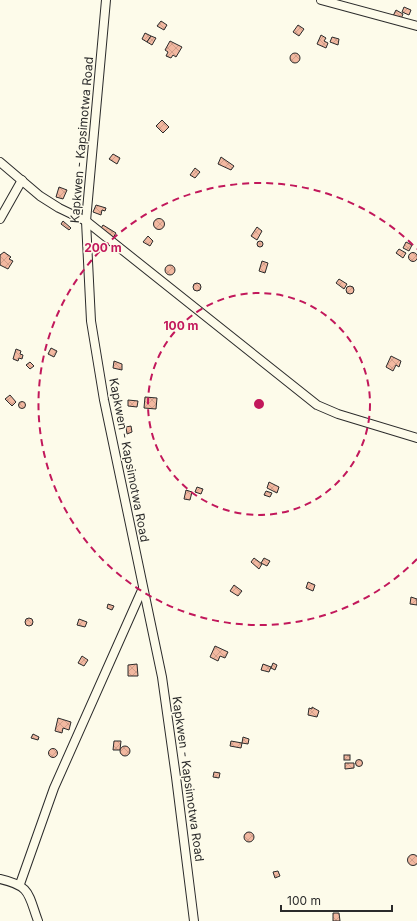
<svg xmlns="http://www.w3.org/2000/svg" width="417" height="921" font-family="Inter,sans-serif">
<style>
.building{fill:url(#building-cross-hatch);stroke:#2b2b2b}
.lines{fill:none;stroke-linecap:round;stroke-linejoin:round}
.minor-casing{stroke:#2b2b2b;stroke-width:10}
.minor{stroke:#fdfbea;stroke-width:8}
.ring{fill:none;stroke:#c2185b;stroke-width:2;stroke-dasharray:7 5}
.labels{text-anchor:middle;stroke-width:3;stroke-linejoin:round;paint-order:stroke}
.street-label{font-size:12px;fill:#2b2b2b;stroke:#fdfbea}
.centre{fill:#c2185b;stroke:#fdfbea;stroke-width:2}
.ring-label{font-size:12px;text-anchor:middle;font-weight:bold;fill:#c2185b;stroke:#fdfbea;stroke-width:3;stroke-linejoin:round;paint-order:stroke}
</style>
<defs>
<pattern id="building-cross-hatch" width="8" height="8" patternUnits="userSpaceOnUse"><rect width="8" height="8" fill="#f2b8a0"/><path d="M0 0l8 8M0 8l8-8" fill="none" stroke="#d09e8a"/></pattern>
</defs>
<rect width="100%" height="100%" fill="#fdfbea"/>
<!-- building -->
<g class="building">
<polygon points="404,7 411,10 409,15 402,12"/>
<polygon points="396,10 403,14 401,19 393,16"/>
<polygon points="161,21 167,25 164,30 157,26"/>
<polygon points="298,25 304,29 299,36 293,32"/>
<polygon points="145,33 151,36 147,42 142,39"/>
<polygon points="321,35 326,38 324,41 328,43 326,48 317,44"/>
<polygon points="151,36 156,38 152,45 147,42"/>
<polygon points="332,37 339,39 338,45 330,42"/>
<polygon points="170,41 182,47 176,57 173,55 171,58 166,56 168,52 165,50"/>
<circle cx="295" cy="58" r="5"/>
<polygon points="162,120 169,127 163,133 156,126"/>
<polygon points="113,154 120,158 117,164 109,159"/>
<polygon points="221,157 234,166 231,170 218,164"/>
<polygon points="195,168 200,172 195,178 190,175"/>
<polygon points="59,187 67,190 63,199 56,197"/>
<polygon points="96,205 106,208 105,211 102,210 101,215 93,212"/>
<circle cx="159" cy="224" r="5.5"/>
<polygon points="63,221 71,228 69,230 61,224"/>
<polygon points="103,225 116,233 113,238 100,230"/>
<polygon points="257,227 262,231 257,240 251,236"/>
<polygon points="148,236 153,241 150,246 143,242"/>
<circle cx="260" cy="244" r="3"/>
<polygon points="406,242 412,245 409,251 403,248"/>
<polygon points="399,249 406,253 403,258 396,253"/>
<polygon points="4,252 11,257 9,259 13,261 8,269 0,265 0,255"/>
<circle cx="413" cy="257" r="4.5"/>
<polygon points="262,261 268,263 265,273 259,271"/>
<circle cx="170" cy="270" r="5"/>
<polygon points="339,279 347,284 344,289 336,283"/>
<circle cx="197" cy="287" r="4"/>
<circle cx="350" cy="290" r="4"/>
<polygon points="51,348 57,351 54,357 48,354"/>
<polygon points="16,349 21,351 20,354 23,355 22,359 19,358 18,361 13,359"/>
<polygon points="391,356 401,361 399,367 396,365 393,371 386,367"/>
<polygon points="114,361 122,364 122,370 113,368"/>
<polygon points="30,362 34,366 30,369 26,365"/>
<polygon points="10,395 16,402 12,406 5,399"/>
<polygon points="145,397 157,398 156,409 144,408"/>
<polygon points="128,400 138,401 137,407 128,406"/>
<circle cx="22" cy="405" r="3.5"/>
<polygon points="131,426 132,432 127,434 126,427"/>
<polygon points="269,482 279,487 277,493 267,488"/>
<polygon points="197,487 203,489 201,494 195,492"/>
<polygon points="186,490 192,492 190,500 184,499"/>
<polygon points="266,491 272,493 270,497 264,495"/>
<polygon points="254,558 262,564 259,569 251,562"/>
<polygon points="264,558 270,561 267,566 261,563"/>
<polygon points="308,582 315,585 313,591 306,588"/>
<polygon points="234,585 242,591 238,596 230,591"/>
<polygon points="411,597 417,599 417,605 410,604"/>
<polygon points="108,604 114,606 112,610 107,608"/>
<circle cx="29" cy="622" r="4"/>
<polygon points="79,619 87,622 85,627 77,625"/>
<polygon points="215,646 228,652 225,658 220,656 218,661 210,657"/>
<polygon points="82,656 88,660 84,666 78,663"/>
<polygon points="273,663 277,665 275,670 271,668"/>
<polygon points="137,664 138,676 128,676 128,665"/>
<polygon points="263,664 271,667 269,672 261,670"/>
<polygon points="312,707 319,711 317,717 308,715 309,708 312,709"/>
<polygon points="58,718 71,722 69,730 63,728 62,733 55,731"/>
<polygon points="33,734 39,737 38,740 31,738"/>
<polygon points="243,737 249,739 248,744 242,743"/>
<polygon points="114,741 121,741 120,750 113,750"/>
<polygon points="231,741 242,743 241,748 230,746"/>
<circle cx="125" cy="751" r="5"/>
<circle cx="53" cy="753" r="4.5"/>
<rect x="344" y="755" width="6" height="5"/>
<circle cx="359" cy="763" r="3.5"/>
<polygon points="345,763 354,763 354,768 345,769"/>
<polygon points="214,772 220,773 219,778 213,777"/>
<circle cx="249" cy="837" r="5"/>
<circle cx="413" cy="860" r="5.5"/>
<polygon points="278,871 280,876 275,878 273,872"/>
<polygon points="333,913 339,913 340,921 333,921"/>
</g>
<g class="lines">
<!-- minor casing -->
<g class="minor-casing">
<g id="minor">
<polyline points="106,0 86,221 91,321 104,400 162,677 176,777 194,921"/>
<polyline points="321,0 417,26"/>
<polyline points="0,162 40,196 59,208 86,221 317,405 338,414 417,438"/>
<polyline points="0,219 22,180"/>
<path d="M0 879C31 886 28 894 38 921"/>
<polyline points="20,884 54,788 142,590"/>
</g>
</g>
<!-- minor -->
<use href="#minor" class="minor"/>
</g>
<!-- distance rings -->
<g class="ring">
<circle cx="259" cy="404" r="111"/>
<path d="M417 559A221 221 0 1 1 417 249"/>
</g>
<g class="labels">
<!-- street labels -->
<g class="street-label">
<text transform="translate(82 140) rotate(-85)" y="4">Kapkwen - Kapsimotwa Road</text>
<text transform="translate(129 460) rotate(79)" y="4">Kapkwen - Kapsimotwa Road</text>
<text transform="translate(188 779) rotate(82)" y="4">Kapkwen - Kapsimotwa Road</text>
</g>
</g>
<circle cx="259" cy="404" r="6" class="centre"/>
<g class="ring-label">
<text x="103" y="252">200 m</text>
<text x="181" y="330">100 m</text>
</g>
<!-- scale -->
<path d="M281 905v6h111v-6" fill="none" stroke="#2b2b2b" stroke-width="2"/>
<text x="287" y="905" font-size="12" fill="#2b2b2b" stroke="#fdfbea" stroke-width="3" paint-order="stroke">100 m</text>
</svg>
